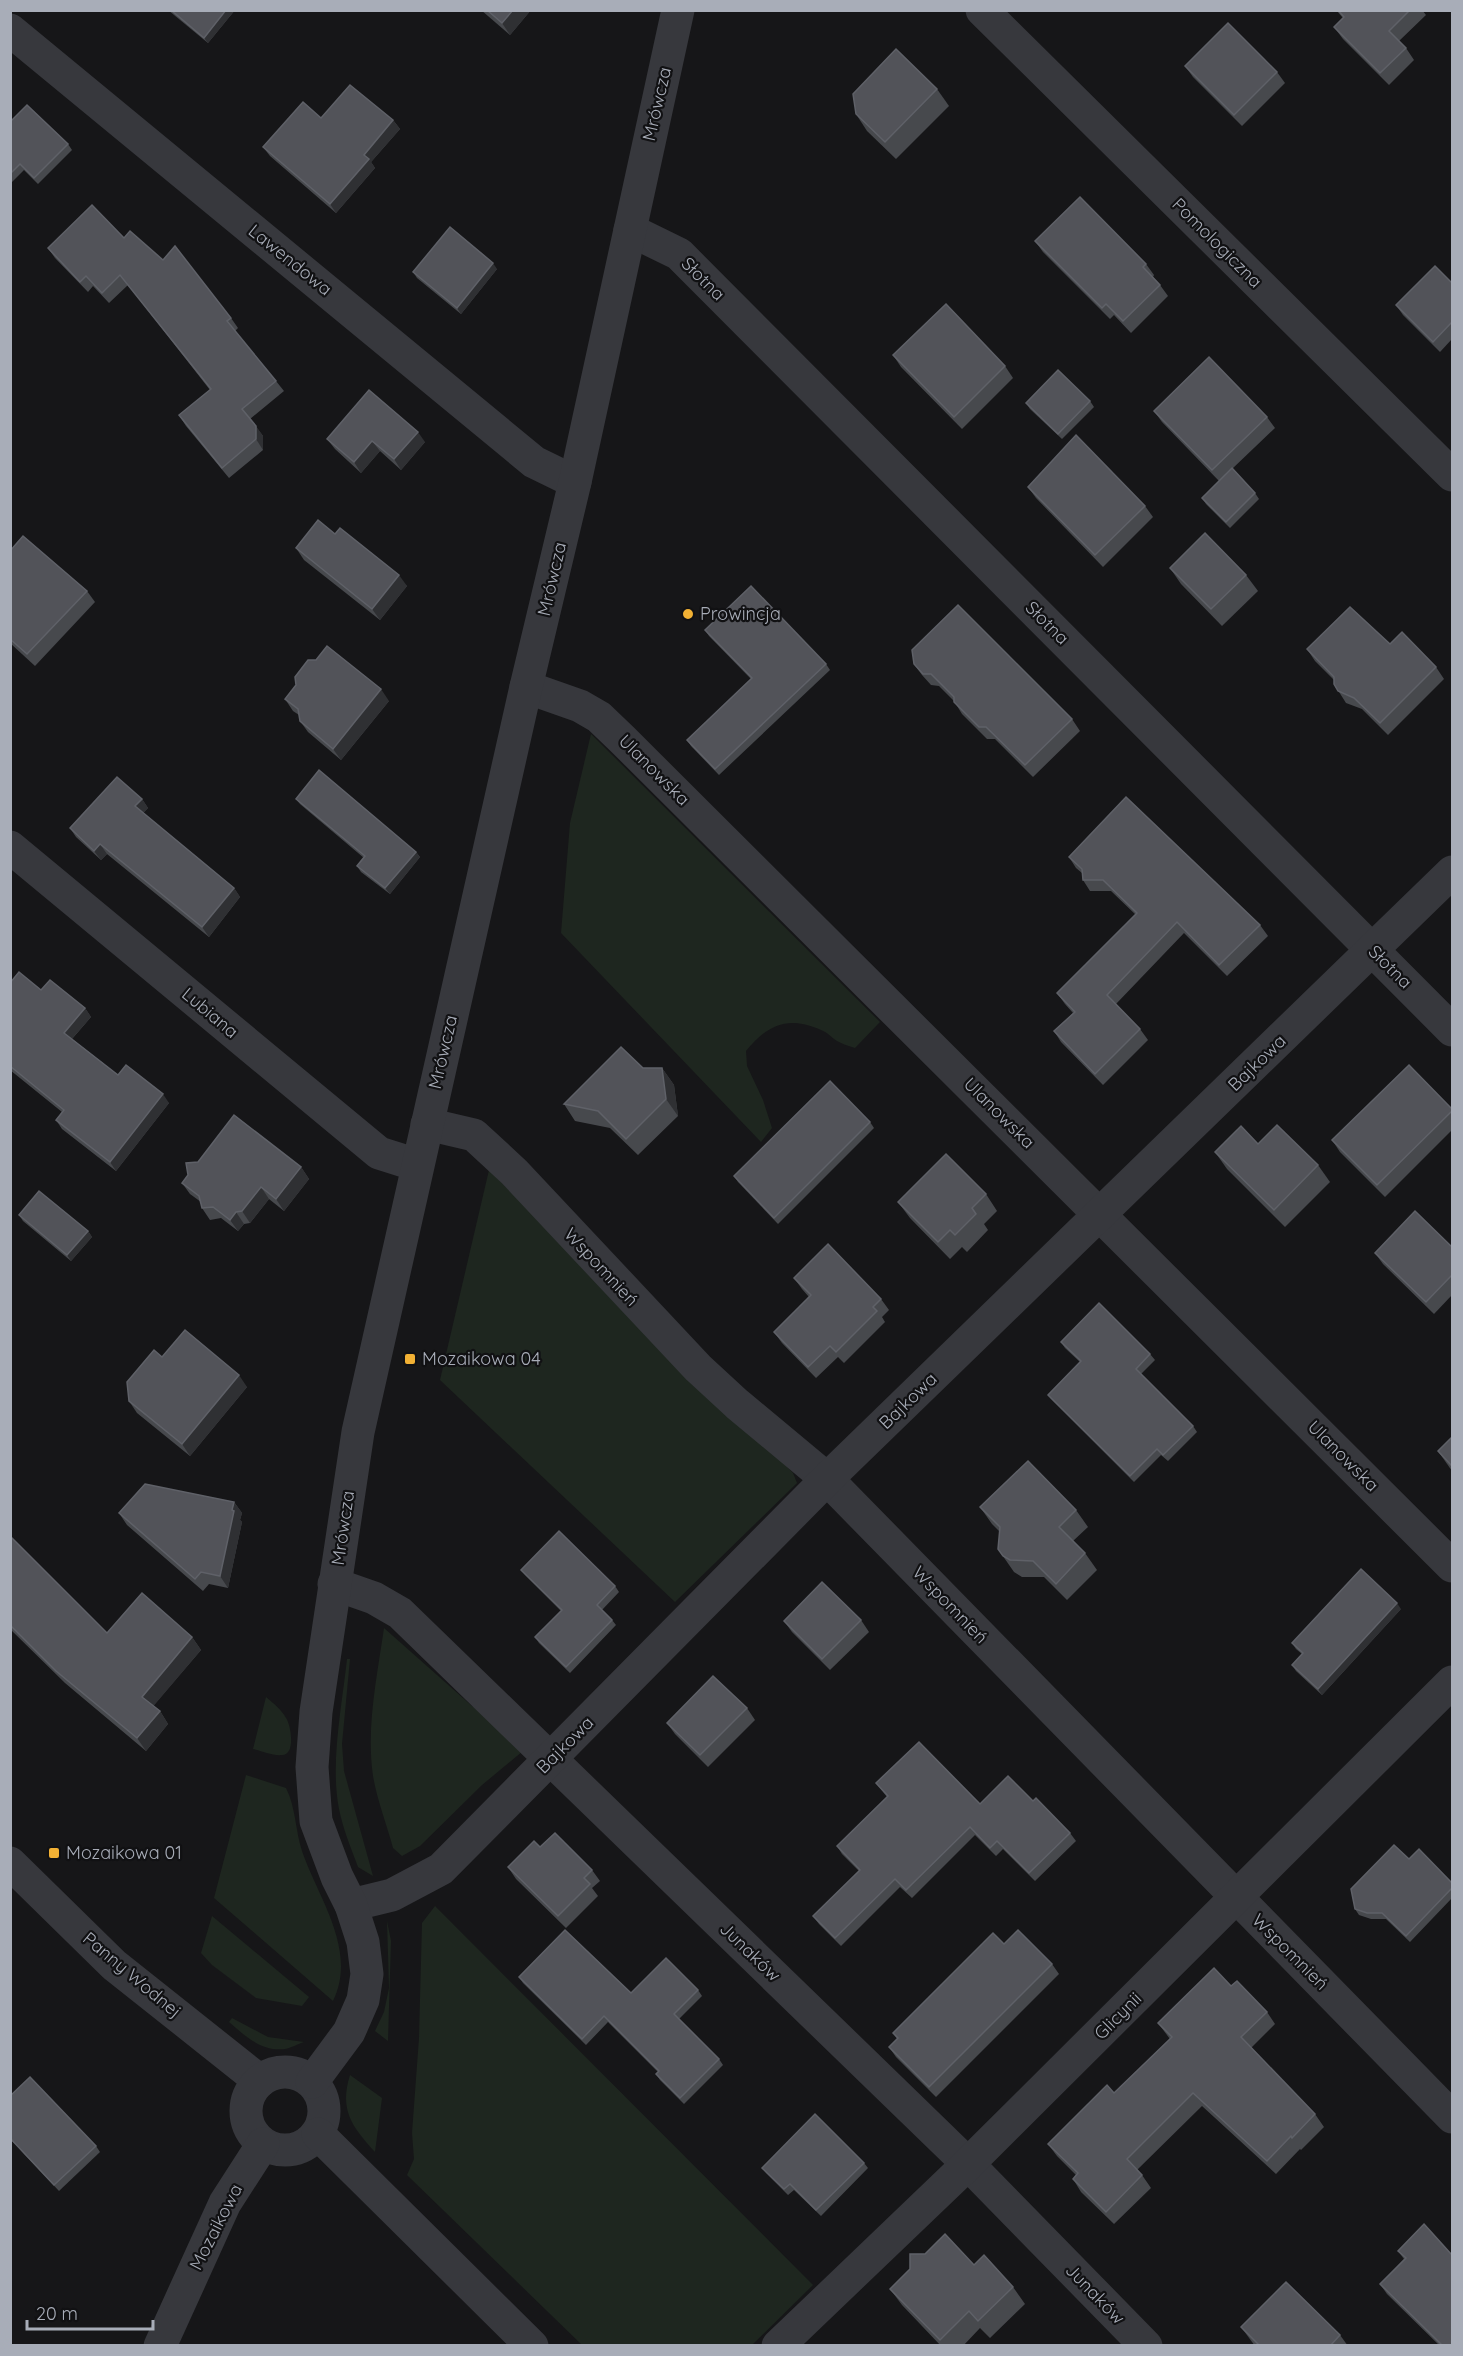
<svg xmlns="http://www.w3.org/2000/svg" width="1463" height="2356" font-family="Quicksand,sans-serif">
<style>
.green{fill:#1e261f}
.lines{fill:none;stroke-linecap:round;stroke-linejoin:round}
.minor{stroke:#37383d;stroke-width:33}
.tertiary{stroke:#37383d;stroke-width:33}
.wall{fill:#47494d}
.shaded-wall{fill:#2f3033}
.building{fill:#525359;stroke:#5f6168;stroke-width:1.5}
.poi-dot{fill:#f2b134;stroke:#111113;stroke-width:2}
.labels{text-anchor:middle;stroke-width:4.5;stroke-linejoin:round;paint-order:stroke}
.street-label{font-size:18px;fill:#a8adb8;stroke:#111113}
.poi-label{font-size:18px;fill:#a8adb8;stroke:#111113;text-anchor:start}
</style>
<rect width="100%" height="100%" fill="#161618"/>
<!-- green -->
<g class="green">
<path d="M591 734 880 1022 855 1048C849 1046 842 1044 837 1041 831 1037 827 1032 821 1030 788 1015 767 1025 746 1051L747 1066 763 1100 772 1128 761 1142 561 933 570 823Z"/>
<polygon points="489,1170 793,1473 797,1483 675,1602 440,1380"/>
<path d="M384 1628 472 1706 490 1715 523 1751 482 1785 420 1846 402 1856 393 1848C387 1825 377 1800 373 1776 366 1727 377 1677 384 1628Z"/>
<path d="M347 1659H350L342 1744 344 1771 373 1876 358 1867C351 1848 343 1829 339 1809 330 1763 342 1706 347 1659Z"/>
<path d="M266 1697C274 1704 281 1709 286 1718 291 1725 296 1755 282 1755 273 1756 262 1751 253 1749Z"/>
<path d="M246 1775 286 1788C296 1808 295 1829 302 1851 318 1898 358 1950 333 2001L214 1898Z"/>
<polygon points="435,1906 813,2285 752,2345 582,2345 407,2175 414,2159 412,2133 419,2038 422,1923"/>
<polygon points="212,1916 309,1997 302,2006 256,1998 212,1965 201,1953"/>
<polygon points="387,1921 391,1941 388,2041 375,2031 384,2012 389,1988"/>
<path d="M232 2018 268 2037 304 2042C298 2044 291 2048 285 2049 262 2052 245 2036 229 2022Z"/>
<path d="M350 2075 382 2098 375 2152C352 2127 339 2110 350 2075Z"/>
</g>
<g class="lines">
<!-- minor -->
<g class="minor">
<polyline points="982,10 1452,475"/>
<polyline points="10,30 534,462 575,482"/>
<polyline points="630,230 679,254 1452,1030"/>
<polyline points="526,687 580,706 599,717 623,740 1452,1566"/>
<polyline points="10,847 379,1153 417,1165"/>
<polyline points="427,1124 474,1135 514,1172 698,1368 737,1404 827,1479 1452,2117"/>
<polyline points="334,1584 374,1598 400,1613 968,2164 1146,2346"/>
<polyline points="351,1905 392,1895 441,1869 827,1479 1452,872"/>
<polyline points="778,2346 968,2164 1452,1682"/>
</g>
<!-- tertiary -->
<g class="tertiary">
<polyline points="10,1863 114,1965 260,2081"/>
<circle cx="285" cy="2111" r="39"/>
<polyline points="312,2082 349,2032 363,2000 367,1974 363,1942 351,1905 337,1877 316,1821 312,1767 316,1712 358,1432 526,687 575,482 678,10"/>
<polyline points="318,2134 532,2346"/>
<polyline points="160,2346 225,2203 263,2144"/>
</g>
</g>
<!-- wall -->
<g class="wall">
<polygon points="168,10 235,10 208,43"/>
<polygon points="481,10 531,10 510,35"/>
<polygon points="1336,10 1422,10 1426,15 1399,41 1406,48 1414,60 1389,85 1343,39 1334,27 1343,18"/>
<polygon points="1185,66 1277,72 1285,83 1242,126 1193,77"/>
<polygon points="937,89 949,106 896,159 867,131 856,114"/>
<polygon points="321,118 393,120 400,129 371,162 375,168 336,213 270,156 263,147"/>
<polygon points="10,122 68,144 72,150 38,184 24,170 10,184"/>
<polygon points="124,238 231,318 238,328 235,331 276,381 284,391 250,419 263,436 263,450 229,478 186,426 179,415 210,390 128,285 109,303 93,286 88,292 55,258 48,248"/>
<polygon points="1035,241 1146,264 1154,275 1153,277 1160,285 1168,296 1131,333 1114,315 1110,319 1043,252"/>
<polygon points="497,269 461,314 417,278 413,272"/>
<polygon points="1452,283 1452,339 1440,352 1403,315 1396,305"/>
<polygon points="893,355 1005,366 1013,378 962,429 901,367"/>
<polygon points="1090,401 1094,407 1062,439 1030,409 1026,403"/>
<polygon points="1154,411 1267,417 1275,428 1232,469 1255,493 1259,499 1230,528 1206,504 1202,498 1219,481 1162,422"/>
<polygon points="327,439 425,442 401,470 380,451 361,473 335,449"/>
<polygon points="1028,487 1145,506 1153,517 1103,567 1036,498"/>
<polygon points="335,534 407,586 380,620 304,560 296,548"/>
<polygon points="10,551 87,591 95,602 35,666 10,643"/>
<polygon points="1170,568 1246,575 1258,591 1222,626 1181,584"/>
<polygon points="705,630 826,664 830,670 719,775 691,746 687,740 751,679 709,636"/>
<polygon points="1390,644 1436,667 1444,679 1388,735 1362,709 1346,703 1334,684 1334,680 1315,661 1307,649"/>
<polygon points="914,664 1072,719 1080,731 1033,777 995,739 987,739 962,714 954,701 939,686 931,685 922,675"/>
<polygon points="285,699 389,701 341,760 308,732 300,721 299,715 293,711"/>
<polygon points="142,799 148,808 143,813 234,888 240,897 209,937 107,854 101,860 76,837 70,828"/>
<polygon points="296,799 416,852 420,857 390,894 361,872 357,866 364,858 300,804"/>
<polygon points="1069,857 1260,925 1268,936 1227,976 1184,933 1116,1004 1140,1029 1148,1040 1103,1085 1061,1042 1054,1031 1073,1013 1065,1004 1057,993 1136,915 1111,891 1090,891 1083,880 1082,873 1076,868"/>
<polygon points="10,983 41,990 85,1008 91,1017 72,1039 118,1075 169,1103 116,1171 62,1129 56,1120 62,1112 10,1070"/>
<polygon points="643,1068 662,1068 674,1085 678,1116 638,1155 610,1128 575,1121 564,1104"/>
<polygon points="1452,1109 1452,1130 1385,1197 1340,1152 1332,1140"/>
<polygon points="870,1122 874,1128 778,1224 738,1182 734,1176"/>
<polygon points="1215,1152 1318,1165 1330,1182 1285,1227 1227,1169"/>
<polygon points="301,1167 309,1179 284,1211 269,1199 250,1223 244,1224 238,1231 221,1218 210,1220 202,1208 201,1202 190,1194 182,1183"/>
<polygon points="986,1194 997,1211 984,1224 988,1230 967,1252 962,1247 950,1259 910,1218 898,1202"/>
<polygon points="19,1215 88,1231 92,1237 71,1261 23,1221"/>
<polygon points="1452,1247 1452,1295 1434,1314 1383,1264 1375,1253"/>
<polygon points="794,1278 881,1299 889,1310 882,1317 885,1322 844,1363 838,1357 816,1378 782,1343 774,1332 809,1297 802,1289"/>
<polygon points="1061,1342 1150,1354 1155,1360 1141,1374 1193,1426 1197,1432 1168,1461 1161,1455 1134,1482 1052,1400 1048,1395 1080,1362 1065,1348"/>
<polygon points="162,1357 247,1387 190,1456 137,1413 129,1401"/>
<polygon points="1452,1437 1452,1471 1438,1451"/>
<polygon points="234,1502 242,1513 240,1520 242,1522 228,1588 209,1584 203,1591 127,1525 119,1513"/>
<polygon points="980,1507 1076,1510 1088,1527 1073,1541 1085,1553 1097,1570 1067,1600 1044,1577 1022,1577 1014,1572 998,1549 1000,1532 992,1524"/>
<polygon points="10,1536 107,1633 192,1637 201,1650 153,1706 160,1711 168,1724 146,1751 65,1683 10,1629"/>
<polygon points="521,1570 615,1586 619,1592 602,1610 612,1620 616,1625 570,1673 539,1643 535,1637 561,1611 525,1575"/>
<polygon points="1401,1609 1322,1695 1296,1671 1292,1665 1302,1654 1296,1649 1292,1643"/>
<polygon points="861,1620 869,1632 830,1670 792,1632 784,1621"/>
<polygon points="747,1708 755,1720 708,1767 675,1734 667,1723"/>
<polygon points="876,1783 980,1804 1033,1801 1070,1833 1076,1841 1035,1881 1003,1849 996,1856 975,1835 912,1898 900,1887 841,1946 819,1924 813,1916 859,1871 842,1854 837,1846 887,1797"/>
<polygon points="540,1847 592,1870 600,1881 592,1888 598,1896 566,1928 516,1879 508,1867"/>
<polygon points="1409,1859 1452,1883 1452,1898 1410,1942 1386,1919 1371,1919 1359,1915 1355,1909"/>
<polygon points="1004,1944 1052,1964 1059,1974 936,2097 896,2057 889,2047 897,2039 893,2033"/>
<polygon points="519,1977 631,1993 698,1990 702,1996 679,2019 719,2059 723,2065 684,2104 660,2080 656,2074 658,2072 608,2022 586,2045 523,1983"/>
<polygon points="1231,1986 1267,2012 1275,2024 1251,2048 1315,2114 1324,2127 1301,2150 1300,2149 1276,2174 1202,2106 1137,2170 1142,2175 1151,2188 1114,2224 1081,2192 1073,2179 1076,2175 1057,2156 1048,2144 1114,2093 1170,2039 1158,2023"/>
<polygon points="10,2096 96,2146 100,2152 59,2191 10,2139"/>
<polygon points="864,2163 868,2168 821,2216 794,2190 788,2195 766,2173 762,2168"/>
<polygon points="1398,2251 1452,2255 1452,2346 1440,2346 1387,2294 1380,2284 1404,2259"/>
<polygon points="974,2265 1013,2287 1025,2304 990,2338 980,2328 963,2346 941,2346 902,2305 890,2289"/>
<polygon points="1241,2327 1340,2335 1348,2346 1255,2346"/>
</g>
<!-- shaded-wall -->
<g class="shaded-wall">
<polygon points="226,10 235,10 208,43 204,38"/>
<polygon points="513,10 531,10 510,35 502,23"/>
<polygon points="393,120 400,129 371,162 375,168 336,213 330,204 364,155"/>
<polygon points="493,263 497,269 461,314 457,308"/>
<polygon points="256,426 263,436 263,450 256,439"/>
<polygon points="418,432 425,442 401,470 394,459"/>
<polygon points="372,441 380,451 361,473 354,462"/>
<polygon points="399,575 407,586 380,620 372,609"/>
<polygon points="381,689 389,701 341,760 333,749"/>
<polygon points="142,799 148,808 141,815 135,806"/>
<polygon points="100,844 107,854 101,860 94,851"/>
<polygon points="416,852 420,857 390,894 385,888"/>
<polygon points="234,888 240,897 209,937 202,927"/>
<polygon points="85,1008 91,1017 70,1041 64,1033"/>
<polygon points="662,1068 674,1085 678,1116 666,1099"/>
<polygon points="163,1094 169,1103 116,1171 110,1162"/>
<polygon points="301,1167 309,1179 284,1211 276,1199"/>
<polygon points="261,1187 269,1199 250,1223 242,1211"/>
<polygon points="236,1212 244,1224 238,1231 230,1220"/>
<polygon points="88,1231 92,1237 71,1261 67,1255"/>
<polygon points="239,1375 247,1387 190,1456 182,1444"/>
<polygon points="234,1502 242,1513 240,1520 242,1522 228,1588 220,1576"/>
<polygon points="1397,1603 1401,1609 1322,1695 1318,1689"/>
<polygon points="192,1637 201,1650 151,1709 142,1697"/>
<polygon points="160,1711 168,1724 146,1751 137,1738"/>
</g>
<!-- building -->
<g class="building">
<polygon points="171,10 226,10 204,38"/>
<polygon points="487,10 513,10 502,23"/>
<polygon points="1338,10 1410,10 1389,31 1406,48 1380,73 1334,27 1344,17"/>
<polygon points="1228,23 1277,72 1234,115 1185,66"/>
<polygon points="896,49 937,89 885,142 856,114 853,94"/>
<polygon points="350,85 393,120 364,155 369,159 330,204 263,147 303,102 321,118"/>
<polygon points="27,105 68,144 34,178 20,164 10,174 10,122"/>
<polygon points="1080,197 1146,264 1143,267 1160,285 1123,321 1106,304 1102,308 1035,241"/>
<polygon points="92,205 124,238 130,231 163,260 175,246 231,318 227,321 276,381 242,409 256,426 256,439 222,468 179,415 211,389 120,275 102,293 86,276 80,282 48,248"/>
<polygon points="450,227 493,263 457,308 413,272"/>
<polygon points="1435,266 1452,283 1452,322 1433,342 1396,305"/>
<polygon points="946,304 1005,366 954,417 893,355"/>
<polygon points="1209,357 1267,417 1212,470 1154,411"/>
<polygon points="1058,370 1090,401 1058,434 1026,403"/>
<polygon points="369,390 418,432 394,459 372,441 354,462 327,439"/>
<polygon points="1076,435 1145,506 1095,555 1028,487"/>
<polygon points="1232,468 1255,493 1226,522 1202,498"/>
<polygon points="318,520 335,534 340,528 399,575 372,609 296,548"/>
<polygon points="1205,533 1246,575 1211,609 1170,568"/>
<polygon points="23,536 87,591 27,654 10,639 10,551"/>
<polygon points="751,586 826,664 715,769 687,740 752,678 705,630"/>
<polygon points="958,605 1072,719 1025,765 986,727 979,727 954,702 954,697 931,674 923,674 914,664 912,650"/>
<polygon points="1350,607 1390,644 1402,632 1436,667 1380,723 1354,698 1338,691 1334,684 1334,677 1307,649"/>
<polygon points="327,646 381,689 333,749 300,721 298,709 285,699 296,685 295,677 308,660 316,660"/>
<polygon points="319,770 416,852 385,888 357,866 365,856 296,799"/>
<polygon points="117,777 142,799 135,806 234,888 202,927 100,844 94,851 70,828"/>
<polygon points="1126,797 1260,925 1219,965 1177,922 1107,995 1140,1029 1095,1074 1054,1031 1075,1012 1057,993 1137,913 1103,880 1083,880 1082,869 1069,857"/>
<polygon points="19,972 41,990 50,980 85,1008 64,1033 118,1075 126,1065 163,1094 110,1162 56,1120 64,1110 10,1066 10,983"/>
<polygon points="621,1047 643,1068 662,1068 666,1099 626,1139 598,1111 564,1104"/>
<polygon points="1409,1065 1452,1109 1452,1111 1377,1185 1332,1140"/>
<polygon points="830,1081 870,1122 774,1218 734,1176"/>
<polygon points="234,1115 301,1167 276,1199 261,1187 242,1211 236,1212 230,1220 213,1207 202,1208 199,1196 182,1183 188,1175 186,1163 198,1162"/>
<polygon points="1277,1125 1318,1165 1274,1210 1215,1152 1241,1126 1258,1144"/>
<polygon points="946,1154 986,1194 972,1208 976,1214 955,1235 950,1230 938,1242 898,1202"/>
<polygon points="39,1191 88,1231 67,1255 19,1215"/>
<polygon points="1415,1211 1452,1247 1452,1275 1426,1302 1375,1253"/>
<polygon points="828,1244 881,1299 873,1307 877,1311 836,1352 830,1346 808,1367 774,1332 811,1295 794,1278"/>
<polygon points="1099,1303 1150,1354 1136,1369 1193,1426 1163,1455 1157,1449 1130,1476 1048,1395 1081,1361 1061,1342"/>
<polygon points="185,1330 239,1375 182,1444 129,1401 127,1382 154,1350 162,1357"/>
<polygon points="1452,1437 1452,1466 1438,1451"/>
<polygon points="1028,1461 1076,1510 1059,1527 1085,1553 1056,1584 1033,1561 1010,1560 1003,1556 998,1549 1000,1527 980,1507"/>
<polygon points="145,1484 234,1502 232,1510 234,1511 220,1576 201,1572 195,1579 119,1513"/>
<polygon points="559,1531 615,1586 597,1605 612,1620 566,1667 535,1637 562,1610 521,1570"/>
<polygon points="10,1536 107,1633 142,1593 192,1637 142,1697 160,1711 137,1738 56,1671 10,1625"/>
<polygon points="1361,1569 1397,1603 1318,1689 1292,1665 1303,1653 1292,1643"/>
<polygon points="822,1582 861,1620 822,1659 784,1621"/>
<polygon points="713,1676 747,1708 700,1755 667,1723"/>
<polygon points="919,1742 980,1804 1008,1776 1033,1801 1036,1798 1070,1833 1029,1873 997,1841 990,1848 970,1827 906,1890 895,1879 835,1938 813,1916 860,1870 837,1846 888,1796 876,1783"/>
<polygon points="555,1833 592,1870 584,1878 590,1884 558,1916 508,1867 534,1841 540,1847"/>
<polygon points="1394,1845 1409,1859 1419,1849 1452,1883 1452,1888 1406,1936 1382,1913 1367,1913 1355,1909 1351,1889"/>
<polygon points="565,1930 631,1993 666,1958 698,1990 674,2014 719,2059 680,2098 656,2074 659,2071 604,2016 582,2039 519,1977"/>
<polygon points="1018,1930 1052,1964 929,2087 889,2047 898,2038 893,2033 993,1933 1004,1944"/>
<polygon points="1214,1968 1231,1986 1237,1981 1267,2012 1241,2037 1315,2114 1292,2138 1291,2136 1267,2161 1193,2093 1127,2159 1142,2175 1106,2212 1073,2179 1078,2173 1048,2144 1107,2085 1114,2093 1172,2037 1158,2023"/>
<polygon points="30,2077 96,2146 54,2185 10,2138 10,2096"/>
<polygon points="815,2114 864,2163 816,2210 790,2184 784,2189 762,2168"/>
<polygon points="1424,2224 1452,2255 1452,2346 1443,2346 1380,2284 1406,2258 1398,2251"/>
<polygon points="945,2234 974,2265 984,2255 1013,2287 978,2321 969,2311 940,2340 890,2289 910,2269 910,2254 925,2254"/>
<polygon points="1286,2282 1340,2335 1330,2346 1260,2346 1241,2327"/>
</g>
<!-- markers -->
<g class="poi-dot">
<circle cx="688" cy="614" r="6"/>
<rect x="404" y="1353" width="12" height="12" rx="3"/>
<rect x="48" y="1847" width="12" height="12" rx="3"/>
</g>
<g class="labels">
<!-- street labels -->
<g class="street-label">
<text transform="translate(657 104) rotate(-77)" y="6">Mrówcza</text>
<text transform="translate(1217 243) rotate(45)" y="6">Pomologiczna</text>
<text transform="translate(290 260) rotate(39)" y="6">Lawendowa</text>
<text transform="translate(703 279) rotate(45)" y="6">Słotna</text>
<text transform="translate(552 579) rotate(-77)" y="6">Mrówcza</text>
<text transform="translate(1047 623) rotate(45)" y="6">Słotna</text>
<text transform="translate(654 770) rotate(45)" y="6">Ulanowska</text>
<text transform="translate(1390 967) rotate(45)" y="6">Słotna</text>
<text transform="translate(210 1013) rotate(40)" y="6">Lubiana</text>
<text transform="translate(443 1052) rotate(-77)" y="6">Mrówcza</text>
<text transform="translate(1257 1063) rotate(-44)" y="6">Bajkowa</text>
<text transform="translate(999 1113) rotate(45)" y="6">Ulanowska</text>
<text transform="translate(601 1267) rotate(47)" y="6">Wspomnień</text>
<text transform="translate(908 1401) rotate(-44)" y="6">Bajkowa</text>
<text transform="translate(1343 1456) rotate(45)" y="6">Ulanowska</text>
<text transform="translate(343 1528) rotate(-82)" y="6">Mrówcza</text>
<text transform="translate(950 1605) rotate(46)" y="6">Wspomnień</text>
<text transform="translate(565 1745) rotate(-45)" y="6">Bajkowa</text>
<text transform="translate(750 1952) rotate(44)" y="6">Junaków</text>
<text transform="translate(1290 1952) rotate(45)" y="6">Wspomnień</text>
<text transform="translate(132 1975) rotate(40)" y="6">Panny Wodnej</text>
<text transform="translate(1118 2016) rotate(-45)" y="6">Glicynii</text>
<text transform="translate(216 2227) rotate(-63)" y="6">Mozaikowa</text>
<text transform="translate(1095 2294) rotate(46)" y="6">Junaków</text>
</g>
<!-- poi labels -->
<g class="poi-label">
<text x="700" y="620">Prowincja</text>
<text x="422" y="1365">Mozaikowa 04</text>
<text x="66" y="1859">Mozaikowa 01</text>
</g>
</g>
<!-- border -->
<rect width="1463" height="2356" fill="none" stroke="#a8adb8" stroke-width="24"/>
<!-- scale -->
<path d="M27 2320v9h126v-9" fill="none" stroke="#a8adb8" stroke-width="3"/>
<text x="36" y="2320" font-size="18" fill="#a8adb8" stroke="#111113" stroke-width="4.5" paint-order="stroke">20 m</text>
</svg>
